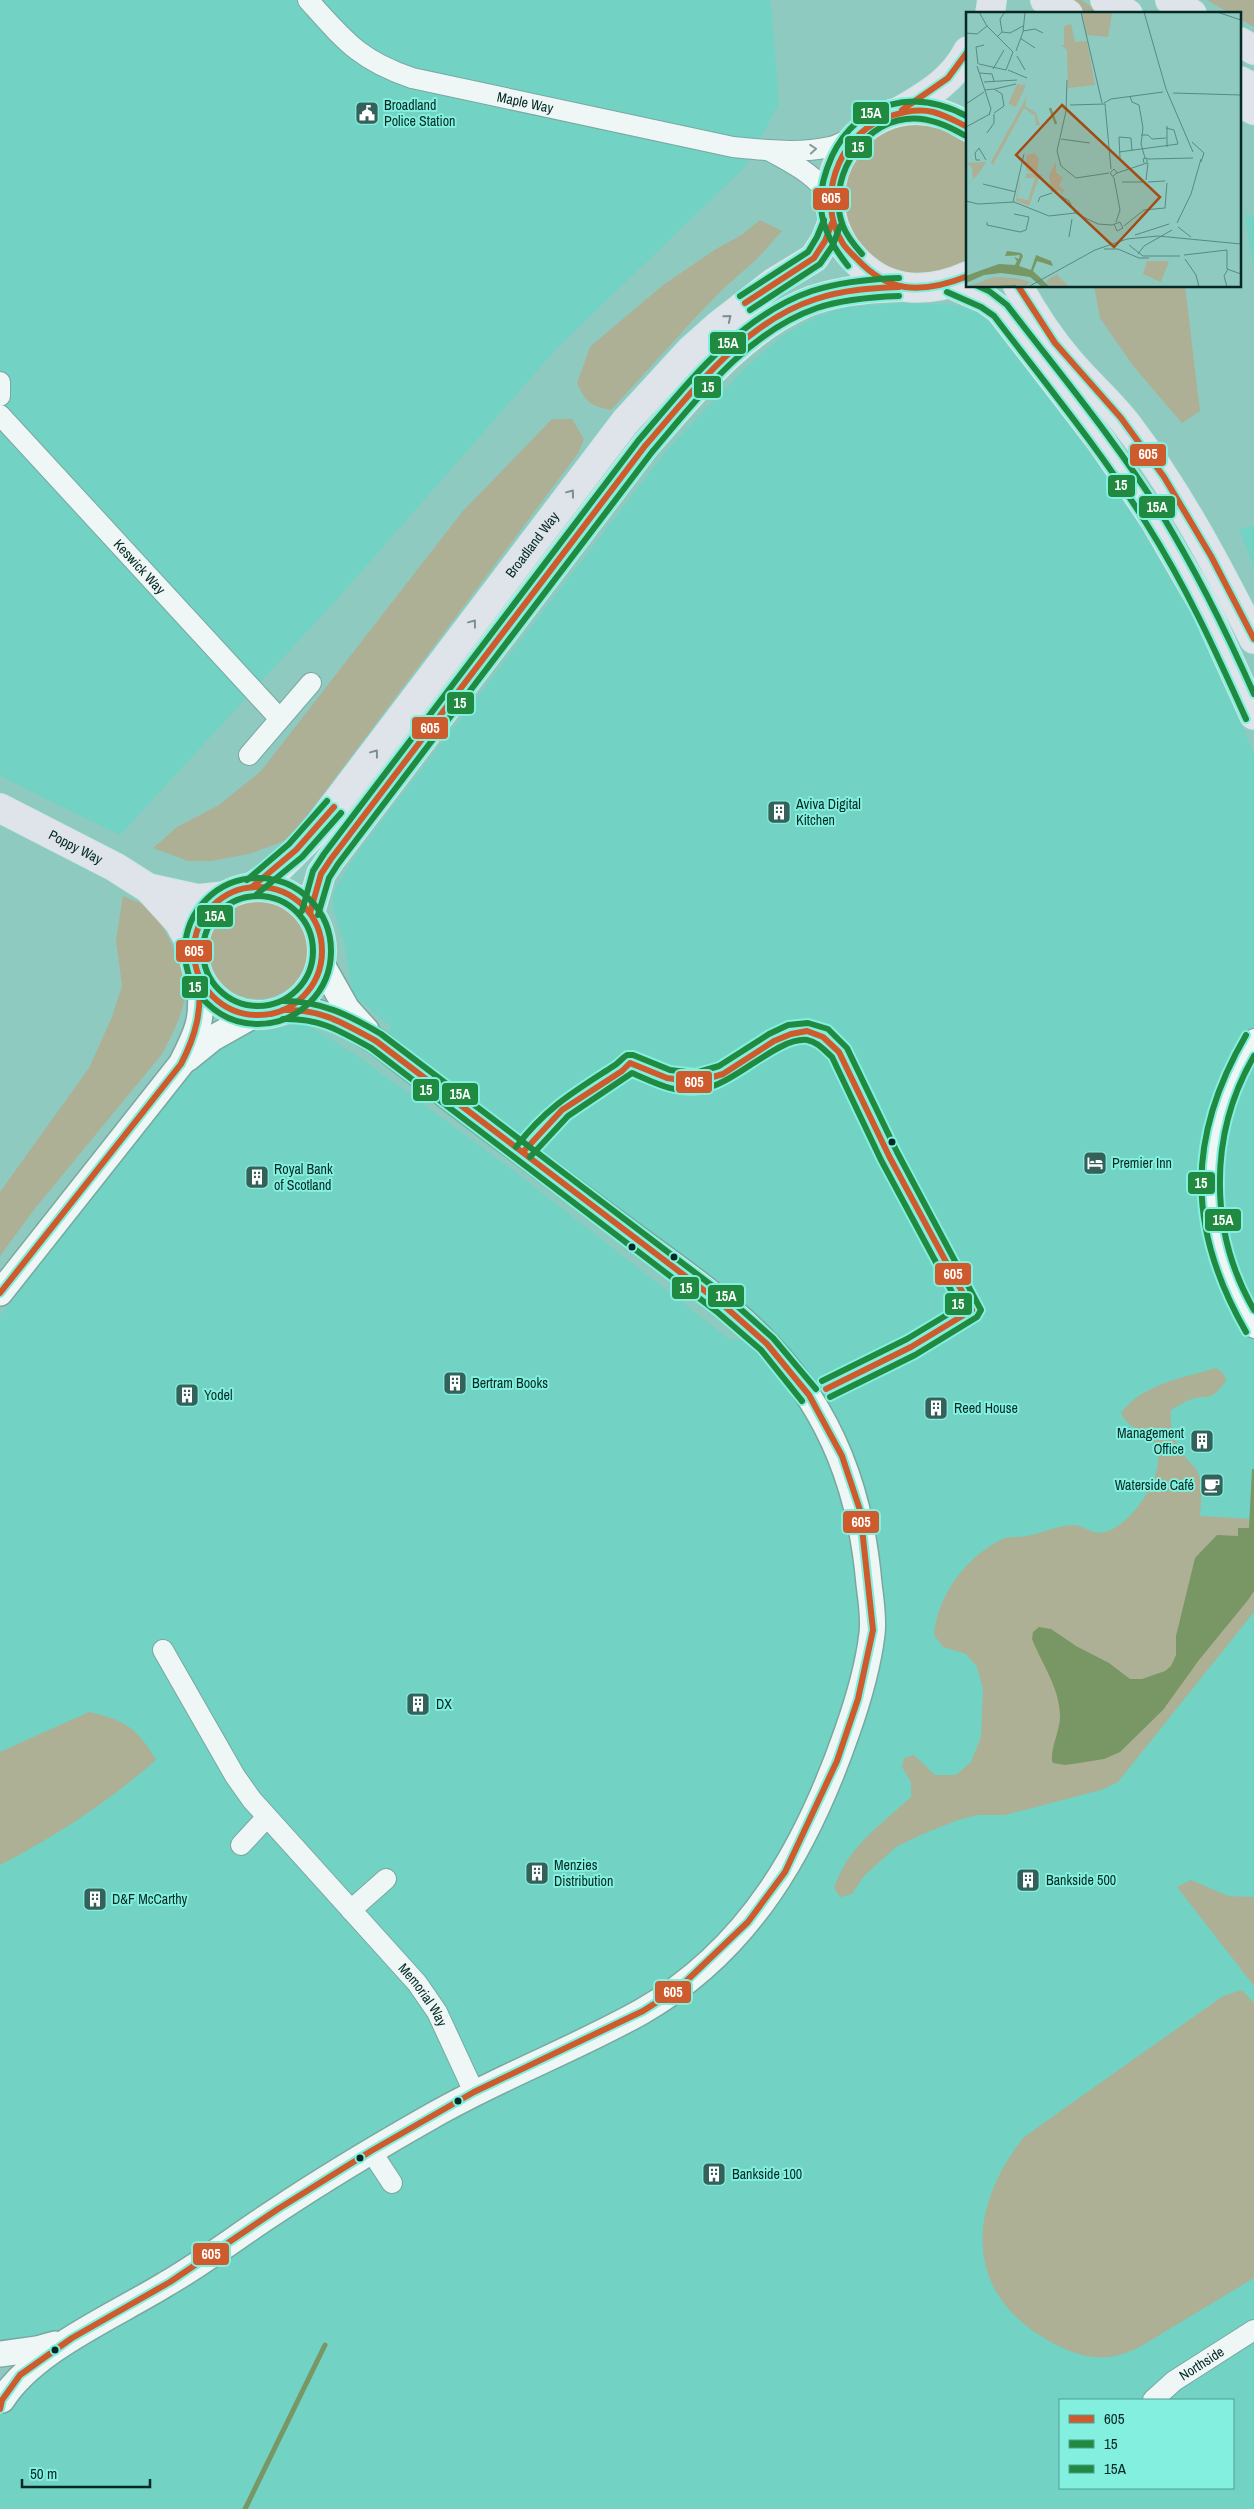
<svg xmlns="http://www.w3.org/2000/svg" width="1254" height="2509" font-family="'Archivo Narrow',sans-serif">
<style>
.built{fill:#72d2c3;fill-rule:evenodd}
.green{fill:#aeb095}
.water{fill:#789764}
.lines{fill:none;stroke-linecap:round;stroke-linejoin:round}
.stream{stroke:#789764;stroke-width:5}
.minor-casing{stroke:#78a8a0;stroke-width:22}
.tertiary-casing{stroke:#78a8a0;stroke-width:28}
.trunk-casing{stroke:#cce7e3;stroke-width:30}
.minor{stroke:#eef7f6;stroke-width:20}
.tertiary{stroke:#eef7f6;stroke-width:25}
.trunk{stroke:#dee4ea;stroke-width:28}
.bus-1-casing{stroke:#83efde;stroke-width:10}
.bus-2-casing{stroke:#83efde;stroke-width:10}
.bus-3-casing{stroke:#83efde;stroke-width:10}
.bus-1{stroke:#ce5b2d;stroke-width:6}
.bus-2{stroke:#208a40;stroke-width:6}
.bus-3{stroke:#208a40;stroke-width:6}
.oneway{stroke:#859a98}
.oneway2{stroke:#7c9091}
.bus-dot{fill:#052924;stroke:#83efde;stroke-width:2}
.labels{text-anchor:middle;stroke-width:4;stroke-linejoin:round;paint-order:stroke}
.street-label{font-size:14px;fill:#052924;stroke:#83efde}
.poi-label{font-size:14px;fill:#052924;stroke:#83efde;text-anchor:start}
.inset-river{fill:none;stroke:#789764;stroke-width:2.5}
.inset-road{fill:none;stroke:#578a82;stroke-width:1}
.view{fill:#a44b13;fill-opacity:0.15;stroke:#a44b13;stroke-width:2.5}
.inset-edge{fill:none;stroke:#052924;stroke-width:2.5}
.line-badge{stroke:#83efde;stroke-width:2}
.badge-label{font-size:14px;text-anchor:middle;font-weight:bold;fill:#fff}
</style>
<rect width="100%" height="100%" fill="#8ecac0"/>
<!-- built -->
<g class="built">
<polygon points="0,0 770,0 771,6 779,103 745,167 557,348 339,597 120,835 0,776"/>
<polygon points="1245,215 1254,217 1254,272"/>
<path d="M907 303 955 305 985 314 998 325 1041 383 1087 450 1119 490 1206 640 1254 754V2509H0V2406L39 2362 0 2354V1316L192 1069 224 1043 247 1032 305 1023 360 1058 514 1171 729 1339 766 1343 383 1047 391 1027 354 995 350 981 345 945 333 909V893L355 856 668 449 747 366 785 334 816 317 845 307ZM1060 2400H1233V2488H1060Z"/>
<polygon points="1254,525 1254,567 1239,529"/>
</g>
<!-- green -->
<g class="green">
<polygon points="1065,0 1081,0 1103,14 1087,14"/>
<polygon points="1207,0 1254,0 1254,27 1240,19 1240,14 1231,14"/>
<path d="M925 123 968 140V259C956 269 941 274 926 275 854 283 816 190 869 143 878 135 890 127 902 125 910 123 918 123 925 123Z"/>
<path d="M760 220 782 231 758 258 724 288 695 318 611 410C590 406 585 401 577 383L590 347 663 285 716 249 743 234Z"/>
<polygon points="1094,286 1185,286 1200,411 1182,423 1134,367 1100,318"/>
<polygon points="552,419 572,419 584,439 579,452 300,825 284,841 249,854 211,861 188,861 153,848 177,827 219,805 261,771 462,512"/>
<path d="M123 896C129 899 137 901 144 905 164 919 183 965 185 990 187 1005 170 1040 162 1054L36 1207 0 1256V1192L89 1068 112 1017 122 986 116 940Z"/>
<circle cx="258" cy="950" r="49"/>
<path d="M1216 1368 1224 1374 1226 1381C1207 1406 1209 1392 1189 1400 1182 1403 1176 1407 1171 1410 1169 1428 1175 1444 1186 1458 1190 1463 1196 1467 1198 1473 1203 1487 1201 1501 1200 1516L1254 1519V1612L1118 1782 1101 1790 1005 1815H978L958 1820 923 1834 896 1847 864 1876 852 1894 840 1897 834 1888C847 1848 880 1825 911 1797V1782L902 1767 904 1758 914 1755 935 1775H956L971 1762 981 1737 983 1689 977 1667 966 1654 943 1647 934 1635C937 1595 968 1554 1005 1538 1011 1536 1020 1538 1027 1536 1042 1533 1056 1526 1072 1525 1086 1525 1092 1537 1108 1531 1133 1523 1165 1475 1157 1449 1152 1430 1129 1432 1121 1413 1142 1384 1183 1378 1216 1368Z"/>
<path d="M89 1712C125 1720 137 1728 156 1760 108 1802 56 1836 0 1865V1752Z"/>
<polygon points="1191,1880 1228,1896 1254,1897 1254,1986 1177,1887"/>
<path d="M1242 1990 1254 2003V2278C1228 2294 1202 2309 1176 2325 1155 2337 1133 2355 1108 2357 1085 2360 1063 2349 1044 2338 961 2288 970 2205 1024 2137L1223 1996Z"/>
</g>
<!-- water -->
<path class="water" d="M1252 1469H1254V1591L1248 1600 1199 1660 1163 1710 1120 1752 1104 1759 1079 1763 1065 1765 1053 1763C1048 1754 1061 1729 1060 1715 1059 1687 1042 1664 1032 1639L1033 1632 1039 1627 1051 1629 1076 1646 1109 1663 1130 1679H1142L1165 1671 1171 1666 1176 1655V1636L1195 1558 1217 1535 1238 1536V1528H1249Z"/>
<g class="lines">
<!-- stream -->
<polyline class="stream" points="245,2509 325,2345"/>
<!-- minor casing -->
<g class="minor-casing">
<g id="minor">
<path id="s1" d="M308 0C344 40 359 60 412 78L733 147C764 150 799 154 830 147 839 145 847 140 855 136"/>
<path d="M770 151C793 164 815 174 830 197"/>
<polyline points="0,382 0,396"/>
<path id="s2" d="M0 415 279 718"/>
<polyline points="249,755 311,683"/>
<path d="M1254 1039C1195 1123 1196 1244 1254 1328"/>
<path id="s3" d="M163 1650 235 1776 252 1800 417 1983 437 2012 474 2092"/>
<polyline points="241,1845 266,1818"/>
<polyline points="351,1910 386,1879"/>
<polyline points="371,2151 392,2183"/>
<path id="s4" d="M1153 2400 1174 2381 1254 2330"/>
</g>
</g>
<!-- tertiary casing -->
<g class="tertiary-casing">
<g id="tertiary">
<polyline points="321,963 347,1009 366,1030"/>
<polyline points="187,1059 213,1038 254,1015"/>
<path d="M0 1293 181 1064C199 1029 204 1017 199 978"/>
<polyline points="0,2354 37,2349 55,2344"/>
<path d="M2 2400C33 2350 116 2315 166 2284 204 2262 239 2235 276 2211 327 2177 379 2146 432 2116 500 2077 573 2050 641 2012 750 1950 807 1847 847 1732 858 1701 868 1667 872 1634 874 1618 871 1600 869 1584 861 1492 832 1413 769 1346 723 1297 664 1259 611 1219 532 1160 453 1102 376 1041 356 1030 334 1015 311 1011 302 1009 292 1010 283 1010"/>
</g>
</g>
<!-- trunk casing -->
<g class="trunk-casing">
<g id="trunk">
<polyline points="1045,0 1068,14"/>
<polyline points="1105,0 1128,14"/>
<polyline points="1170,0 1192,14"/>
<polyline points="990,14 992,0"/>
<polyline points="1240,42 1254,50"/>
<polyline points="1240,81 1254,88"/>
<polyline points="1240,103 1254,110"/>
<path d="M902 110C929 94 953 80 968 51"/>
<path d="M968 127C870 62 775 200 868 271 897 294 935 291 968 276"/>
<polyline points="951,284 985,299 1000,310 1101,441 1154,519 1205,607 1254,715"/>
<path d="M1018 286C1033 313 1049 338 1069 361 1088 384 1111 403 1128 426 1178 492 1217 565 1254 639"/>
<path id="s5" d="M0 808 115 867 148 888 179 922 194 949"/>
<path id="s6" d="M252 887 278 869 312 835 625 422 691 350 719 325 773 283 814 258 825 241 832 223"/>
<circle cx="258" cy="951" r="64"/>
<polyline points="148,888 198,899 226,896"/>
<path d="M310 913 321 874 331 859 645 446C691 394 740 331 805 303 834 291 868 288 899 287"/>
</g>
</g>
<!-- minor -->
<use href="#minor" class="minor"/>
<!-- tertiary -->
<use href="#tertiary" class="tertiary"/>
<!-- trunk -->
<use href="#trunk" class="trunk"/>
<!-- bus-1 casing -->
<g class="bus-1-casing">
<g id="bus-1">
<polyline points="902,110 948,78 968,51"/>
<path d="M968 127C957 122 945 115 933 112 916 108 896 113 881 120 838 139 816 199 842 242 845 248 852 254 857 259 870 273 885 284 905 287 927 290 948 284 968 276"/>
<polyline points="1018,286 1055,343 1121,418 1164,477 1211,556 1254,639"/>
<polyline points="745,303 814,258 825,241 832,223"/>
<polyline points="252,887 296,850 334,807"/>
<circle cx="258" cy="951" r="64"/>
<path d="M310 913 321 874 331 859 645 446C693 391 744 322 816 299 843 290 871 288 899 287"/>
<polyline points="523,1152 562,1110 622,1071 630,1063 667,1078 696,1082 723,1074 774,1041 791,1034 807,1031 823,1037 839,1052 889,1156 972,1310 911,1347 826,1389"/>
<path d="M0 1293 181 1064C196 1035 202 1011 199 978"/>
<path d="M0 2409 2 2400 20 2375 72 2338 170 2282 278 2209 371 2151 474 2092 643 2011 679 1988 748 1922 785 1872 837 1761 858 1699 873 1630 860 1510 842 1456 809 1395 767 1344 722 1304 376 1041C343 1023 322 1009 283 1010"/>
</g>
</g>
<!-- bus-2 casing -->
<g class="bus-2-casing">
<g id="bus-2">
<path d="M862 254C855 246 847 237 843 226 826 183 859 124 906 119 926 116 947 125 964 135"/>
<path d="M947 292 981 307 994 316C1046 384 1101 451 1146 523 1186 586 1216 652 1246 719"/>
<polyline points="750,310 820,264 833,245 840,226"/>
<circle cx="258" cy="951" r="73"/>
<polyline points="257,894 302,857 341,813"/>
<path d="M318 915 329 878 338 864 652 452C698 398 747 332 817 308 843 299 872 297 899 296"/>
<path d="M283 1019C320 1018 340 1031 371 1048L716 1311 761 1350 802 1401"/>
<path d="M530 1157 568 1116 632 1073C654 1082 675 1094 699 1090 735 1085 777 1037 807 1040 818 1042 824 1050 832 1057L881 1160 960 1307 907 1339 822 1381"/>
<path d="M1246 1332C1187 1229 1186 1138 1246 1035"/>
</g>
</g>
<!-- bus-3 casing -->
<g class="bus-3-casing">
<g id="bus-3">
<path d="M848 266C834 248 823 230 821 208 819 190 825 172 832 156 859 100 916 88 968 117"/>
<path d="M978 286 989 291 1007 305C1060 374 1116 441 1162 515 1198 574 1226 631 1254 694"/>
<polyline points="740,296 808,252 817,237 824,220"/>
<polyline points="247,880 289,844 327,801"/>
<circle cx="258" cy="951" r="55"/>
<path d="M302 911 313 871 324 854 638 441C687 384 739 316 812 291 840 282 870 279 899 278"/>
<path d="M283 1001C321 1001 349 1015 381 1034L727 1297 773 1338 816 1389"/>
<path d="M1254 1056C1208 1135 1209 1232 1254 1310"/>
<path d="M516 1147C546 1108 572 1093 612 1067 618 1064 622 1058 627 1055H633L670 1070 695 1073 719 1066 769 1034 788 1025 808 1023 828 1029 847 1048 897 1152 981 1310 977 1317 915 1355 830 1397"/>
</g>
</g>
<!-- bus-1 -->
<use href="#bus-1" class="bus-1"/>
<!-- bus-2 -->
<use href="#bus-2" class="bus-2"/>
<!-- bus-3 -->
<use href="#bus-3" class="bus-3"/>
</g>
<!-- one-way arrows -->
<defs><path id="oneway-chevron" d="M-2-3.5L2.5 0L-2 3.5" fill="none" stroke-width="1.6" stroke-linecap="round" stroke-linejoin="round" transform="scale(1.25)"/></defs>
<use class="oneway" href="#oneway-chevron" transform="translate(813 149) rotate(-4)"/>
<g class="oneway2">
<use href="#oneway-chevron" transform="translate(728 318) rotate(-39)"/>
<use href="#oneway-chevron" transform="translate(571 493) rotate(-53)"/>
<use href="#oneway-chevron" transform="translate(473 623) rotate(-53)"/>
<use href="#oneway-chevron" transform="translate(375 753) rotate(-53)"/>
</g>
<!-- icons -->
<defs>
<g id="civic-square" transform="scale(1.25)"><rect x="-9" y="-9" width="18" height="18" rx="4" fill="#35615b" stroke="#83efde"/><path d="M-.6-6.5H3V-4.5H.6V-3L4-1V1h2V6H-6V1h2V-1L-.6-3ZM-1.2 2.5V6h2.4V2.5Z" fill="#fff"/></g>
<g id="building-square" transform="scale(1.25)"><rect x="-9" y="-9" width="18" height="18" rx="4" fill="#35615b" stroke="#83efde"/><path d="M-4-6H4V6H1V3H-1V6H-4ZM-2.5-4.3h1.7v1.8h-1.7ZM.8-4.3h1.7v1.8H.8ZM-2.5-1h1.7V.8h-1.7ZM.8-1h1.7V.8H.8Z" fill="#fff"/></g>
<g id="hotel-square" transform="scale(1.25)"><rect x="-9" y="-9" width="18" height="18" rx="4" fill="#35615b" stroke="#83efde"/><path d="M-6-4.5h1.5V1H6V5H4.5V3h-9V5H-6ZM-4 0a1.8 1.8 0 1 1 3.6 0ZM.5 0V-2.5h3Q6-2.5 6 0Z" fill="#fff"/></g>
<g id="cafe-square" transform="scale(1.25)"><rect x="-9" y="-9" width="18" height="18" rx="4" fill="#35615b" stroke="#83efde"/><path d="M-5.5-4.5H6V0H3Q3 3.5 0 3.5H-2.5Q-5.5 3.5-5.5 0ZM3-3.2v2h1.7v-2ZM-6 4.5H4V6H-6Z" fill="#fff"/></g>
</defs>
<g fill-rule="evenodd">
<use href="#civic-square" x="367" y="113"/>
<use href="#building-square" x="779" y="812"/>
<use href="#hotel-square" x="1095" y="1163"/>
<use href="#building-square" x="257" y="1177"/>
<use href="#building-square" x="455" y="1383"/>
<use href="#building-square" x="187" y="1395"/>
<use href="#building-square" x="936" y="1408"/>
<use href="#building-square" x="1202" y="1441"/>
<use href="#cafe-square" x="1212" y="1485"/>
<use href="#building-square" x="418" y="1704"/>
<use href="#building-square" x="537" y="1873"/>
<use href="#building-square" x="1028" y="1880"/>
<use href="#building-square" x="95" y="1899"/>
<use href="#building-square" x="714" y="2174"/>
</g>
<!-- markers -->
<g class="bus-dot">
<circle cx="892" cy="1142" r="4.5"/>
<circle cx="632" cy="1247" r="4.5"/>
<circle cx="674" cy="1257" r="4.5"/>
<circle cx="458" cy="2101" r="4.5"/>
<circle cx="360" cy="2158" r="4.5"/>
<circle cx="55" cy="2350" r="4.5"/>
</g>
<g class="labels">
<!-- street labels -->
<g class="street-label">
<text dy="5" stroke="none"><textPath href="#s1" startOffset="248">Maple Way</textPath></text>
<text dy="5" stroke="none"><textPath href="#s6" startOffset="444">Broadland Way</textPath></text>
<text dy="5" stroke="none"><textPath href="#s2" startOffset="206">Keswick Way</textPath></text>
<text dy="5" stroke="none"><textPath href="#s5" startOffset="85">Poppy Way</textPath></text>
<text dy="5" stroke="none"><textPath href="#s3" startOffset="434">Memorial Way</textPath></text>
<text dy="5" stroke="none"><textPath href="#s4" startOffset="61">Northside</textPath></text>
</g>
<!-- poi labels -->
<g class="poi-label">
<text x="384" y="110">Broadland<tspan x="384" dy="16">Police Station</tspan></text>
<text x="796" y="809">Aviva Digital<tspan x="796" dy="16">Kitchen</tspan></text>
<text x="1112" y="1168">Premier Inn</text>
<text x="274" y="1174">Royal Bank<tspan x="274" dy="16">of Scotland</tspan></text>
<text x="472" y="1388">Bertram Books</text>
<text x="204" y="1400">Yodel</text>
<text x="954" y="1413">Reed House</text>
<text x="1184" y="1438" text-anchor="end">Management<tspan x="1184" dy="16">Office</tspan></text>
<text x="1194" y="1490" text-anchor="end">Waterside Café</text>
<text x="436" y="1709">DX</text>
<text x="554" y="1870">Menzies<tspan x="554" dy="16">Distribution</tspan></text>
<text x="1046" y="1885">Bankside 500</text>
<text x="112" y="1904">D&amp;F McCarthy</text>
<text x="732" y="2179">Bankside 100</text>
</g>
</g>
<!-- overview -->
<g transform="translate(966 12)">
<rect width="275" height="275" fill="#8ecac0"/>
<path d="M116 0 146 1 142 25 121 23ZM105 12 109 30 121 29 129 73 102 76 101 38 95 33H98V14ZM51 72 60 73 50 95 42 92ZM61 84 59 94 70 101 74 113 70 114 69 104 58 96 27 153 25 150ZM68 141 73 147 71 162 77 163 72 168 63 194 50 189V186L54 170H55L51 186 62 188 69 166H59L61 161 69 162 61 159 59 153 61 143ZM90 149V160L97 166 93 174 98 178 96 183 95 179 86 178 83 164ZM20 150 13 161 0 175 7 167 6 155 0 151ZM181 249H203L195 270 177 262ZM91 262 94 266 104 275H84L80 269ZM28 265 50 266 65 270 59 275H0Z" fill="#aeb095"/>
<path d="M41 239 55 241 57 244 53 254 65 258 70 243 85 249 87 254 71 249 67 259 84 275H76L64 265 35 261 18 263 0 271V264L13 259 33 252 49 253 51 249 48 245 53 247 54 243 39 244Z" fill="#789764"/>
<path class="inset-river" d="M84 96 90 112M33 275 50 274"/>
<path class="inset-road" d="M115 0 136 91M178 0 200 77 227 140M251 0 275 8M57 19 69 17 77 21M36 20 44 21 57 14M0 21 11 22 21 14M31 25 36 20 34 7 39 0M54 26 69 36M50 39 57 20 59 0M51 44 59 58M12 52 10 35 18 33M13 52 40 58 47 40 21 14 13 0M11 54 25 97 23 103M27 57 38 38M42 58 61 66M14 61 26 62 28 69M101 68 100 99 91 139 95 154 110 166 143 161M18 70 51 68M29 77 50 72M19 78 28 77 36 82 38 94 28 101M207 81 275 83M164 84 166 90 173 93 177 116 175 132 179 146M138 91 145 87 197 80M0 92 18 80M104 93 139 92 145 157M201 114V135M0 115 24 102M200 116 208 118 212 132M21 121 28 111V102M175 123H182L186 127 200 126M95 127 124 131M226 130 238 141 235 150M153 140 212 132M154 146 153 125 165 126 166 139M182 147 227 146M14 148H10L9 141 13 136 20 148M151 161 181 151V146L177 147 178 151M147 164 151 161 148 157 144 161 148 166 154 198 150 210M180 168 182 151M156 170H179M182 170 199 169M17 172 50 180M85 178 103 189 109 201M0 189 12 192 48 190 83 204 109 201 132 212 146 213 154 210 157 216 151 219 148 212M47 190 58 142M72 190 74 185 86 181M21 210V213L54 220 60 218 63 205 48 202M211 211 225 182 235 147M158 214 178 198 199 196 201 171M212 215 225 225M169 223 203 212M103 225 106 207M163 233 177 244H214M138 237H152L173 246H183M261 238V257L275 262M172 242 178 234 206 218M218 243 261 238M219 247 230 263 233 275M62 275 129 238 161 227 192 224 275 232M261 275 258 264 262 257"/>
<path class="view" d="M96 93 194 185 148 235 50 143Z"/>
<rect width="275" height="275" class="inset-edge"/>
</g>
<g class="line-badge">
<rect x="852" y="101" width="38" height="24" rx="5" fill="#208a40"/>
<rect x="844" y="135" width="29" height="24" rx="5" fill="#208a40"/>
<rect x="812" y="187" width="38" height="24" rx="5" fill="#ce5b2d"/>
<rect x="709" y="331" width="38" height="24" rx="5" fill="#208a40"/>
<rect x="693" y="375" width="29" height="24" rx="5" fill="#208a40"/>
<rect x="1129" y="443" width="38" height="24" rx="5" fill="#ce5b2d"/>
<rect x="1107" y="474" width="29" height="24" rx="5" fill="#208a40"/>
<rect x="1138" y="495" width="38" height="24" rx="5" fill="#208a40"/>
<rect x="446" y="691" width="29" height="24" rx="5" fill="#208a40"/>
<rect x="411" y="716" width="38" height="24" rx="5" fill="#ce5b2d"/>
<rect x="196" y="904" width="38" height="24" rx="5" fill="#208a40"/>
<rect x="175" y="939" width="38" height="24" rx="5" fill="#ce5b2d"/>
<rect x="181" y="975" width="28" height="24" rx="5" fill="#208a40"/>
<rect x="675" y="1070" width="38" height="24" rx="5" fill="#ce5b2d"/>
<rect x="412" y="1078" width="28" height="24" rx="5" fill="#208a40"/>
<rect x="441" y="1082" width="38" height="24" rx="5" fill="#208a40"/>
<rect x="1187" y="1171" width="29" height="24" rx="5" fill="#208a40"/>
<rect x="1204" y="1208" width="38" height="24" rx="5" fill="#208a40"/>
<rect x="934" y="1262" width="38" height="24" rx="5" fill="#ce5b2d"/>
<rect x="671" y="1276" width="29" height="24" rx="5" fill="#208a40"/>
<rect x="707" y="1284" width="38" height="24" rx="5" fill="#208a40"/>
<rect x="944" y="1292" width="29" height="24" rx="5" fill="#208a40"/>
<rect x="842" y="1510" width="38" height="24" rx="5" fill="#ce5b2d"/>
<rect x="654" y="1980" width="38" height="24" rx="5" fill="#ce5b2d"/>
<rect x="192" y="2242" width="38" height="24" rx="5" fill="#ce5b2d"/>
</g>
<g class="badge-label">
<text x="871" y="118">15A</text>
<text x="858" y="152">15</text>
<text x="831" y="203">605</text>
<text x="728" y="348">15A</text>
<text x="708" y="392">15</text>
<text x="1148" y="459">605</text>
<text x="1121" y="490">15</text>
<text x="1157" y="512">15A</text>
<text x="460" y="708">15</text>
<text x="430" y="733">605</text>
<text x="215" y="921">15A</text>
<text x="194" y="956">605</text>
<text x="195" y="992">15</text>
<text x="694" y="1087">605</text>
<text x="426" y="1095">15</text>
<text x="460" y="1099">15A</text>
<text x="1201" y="1188">15</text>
<text x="1223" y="1225">15A</text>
<text x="953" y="1279">605</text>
<text x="686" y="1293">15</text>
<text x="726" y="1301">15A</text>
<text x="958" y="1309">15</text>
<text x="861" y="1527">605</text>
<text x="673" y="1997">605</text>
<text x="211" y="2259">605</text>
</g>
<!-- legend -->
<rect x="1059" y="2399" width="175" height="90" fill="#83efde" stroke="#51a094"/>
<rect x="1069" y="2415" width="25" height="8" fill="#ce5b2d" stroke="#51a094"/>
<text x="1104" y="2424" font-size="15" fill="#052924">605</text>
<rect x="1069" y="2440" width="25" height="8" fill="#208a40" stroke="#51a094"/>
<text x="1104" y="2449" font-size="15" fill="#052924">15</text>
<rect x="1069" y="2465" width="25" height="8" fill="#208a40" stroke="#51a094"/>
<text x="1104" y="2474" font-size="15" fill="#052924">15A</text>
<!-- scale -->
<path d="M22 2479v8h128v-8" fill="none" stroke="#052924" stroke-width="2.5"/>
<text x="30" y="2479" font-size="15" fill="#052924" stroke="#83efde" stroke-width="4" paint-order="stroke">50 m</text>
</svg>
